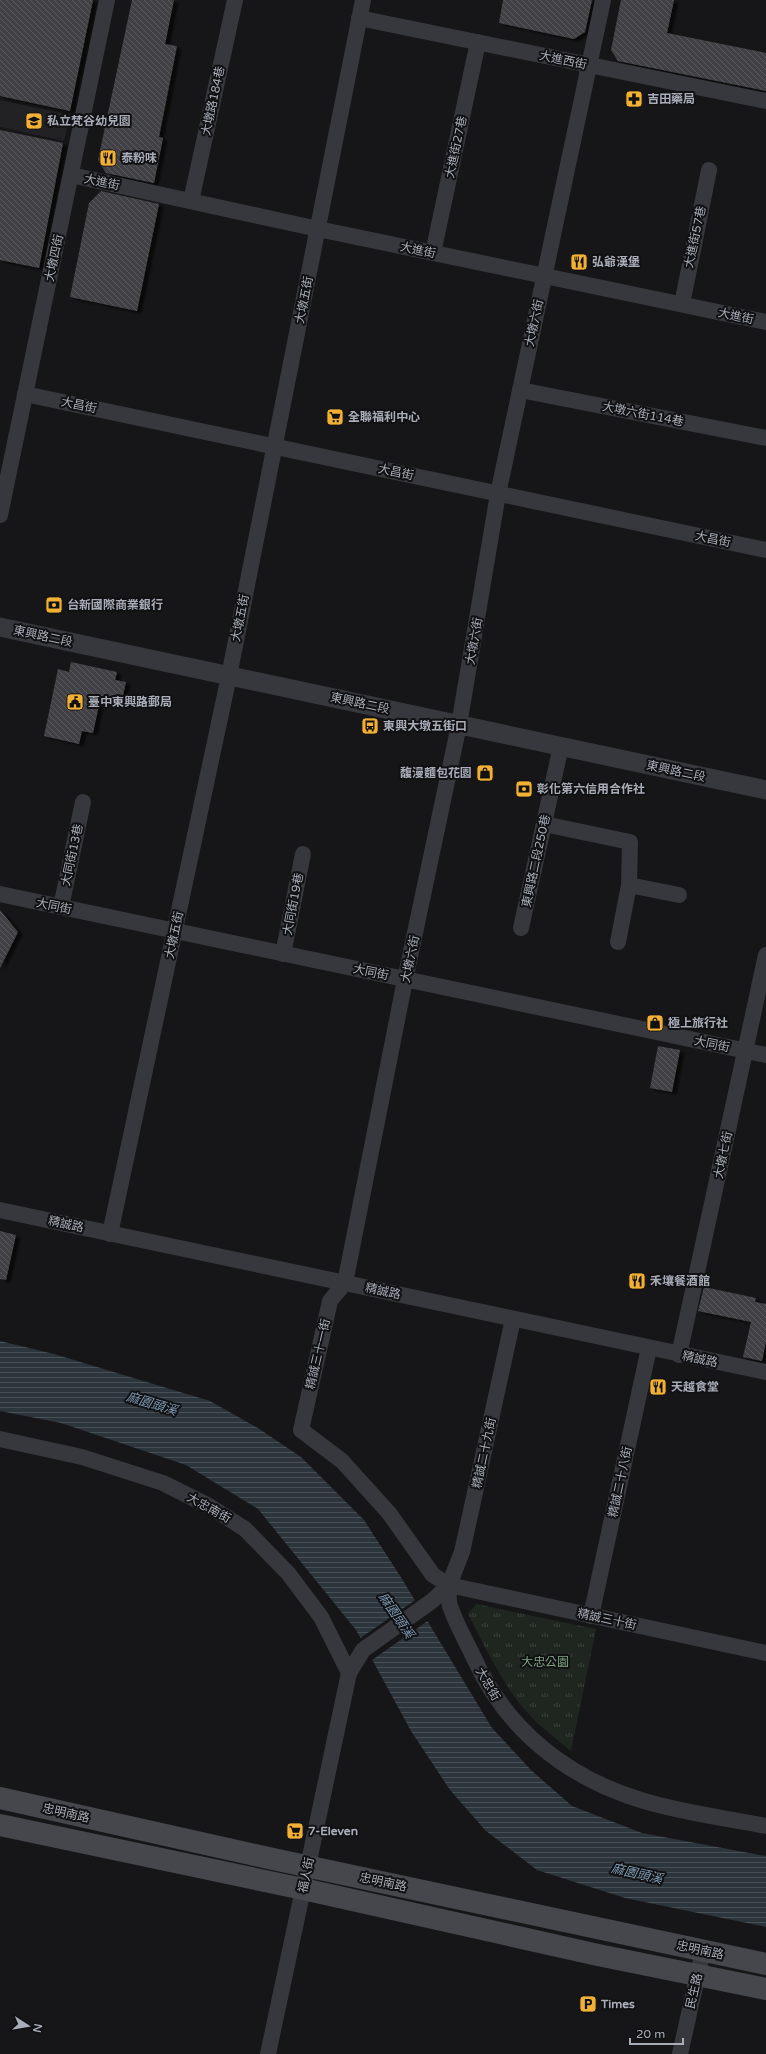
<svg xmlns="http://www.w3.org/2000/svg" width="766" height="2054" font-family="'Varela Round','Noto Sans TC',sans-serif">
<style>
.built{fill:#222225}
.park{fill:url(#park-tufts)}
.water{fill:url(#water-rules)}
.pier{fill:#161618}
.building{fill:url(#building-back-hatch);filter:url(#shadow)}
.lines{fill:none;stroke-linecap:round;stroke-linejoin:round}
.minor{stroke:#37383d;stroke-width:16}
.tertiary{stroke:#37383d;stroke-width:19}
.secondary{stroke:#45474d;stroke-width:22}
.labels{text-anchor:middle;stroke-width:4;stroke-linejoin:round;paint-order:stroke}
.street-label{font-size:12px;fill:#a8adb8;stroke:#111113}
.poi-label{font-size:12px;font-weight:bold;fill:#a8adb8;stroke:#111113;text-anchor:start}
.park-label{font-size:12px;fill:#7fa381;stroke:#111113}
.water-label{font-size:13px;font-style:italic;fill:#7f9bb3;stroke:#111113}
</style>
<defs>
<pattern id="park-tufts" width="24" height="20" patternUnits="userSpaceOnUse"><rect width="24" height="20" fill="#1e261f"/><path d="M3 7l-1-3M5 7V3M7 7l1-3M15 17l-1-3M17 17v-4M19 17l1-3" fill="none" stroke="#3c433d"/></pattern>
<pattern id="water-rules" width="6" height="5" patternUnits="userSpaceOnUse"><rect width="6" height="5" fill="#2c353c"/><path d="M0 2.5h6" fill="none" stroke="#485056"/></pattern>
<pattern id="building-back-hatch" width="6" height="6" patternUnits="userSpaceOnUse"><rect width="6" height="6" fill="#404145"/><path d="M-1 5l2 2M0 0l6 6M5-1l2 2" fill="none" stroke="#595a5e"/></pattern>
<filter id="shadow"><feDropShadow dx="4.5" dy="2.5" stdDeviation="1" flood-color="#0009"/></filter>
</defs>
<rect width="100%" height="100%" fill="#161618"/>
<!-- built -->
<polygon class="built" points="0,100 70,115 64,141 0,127"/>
<!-- park -->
<path class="park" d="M476 1604 596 1629 571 1751C560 1742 549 1734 540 1725 507 1696 488 1652 468 1614Z"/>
<!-- water -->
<polygon class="water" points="0,1341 54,1354 210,1401 258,1428 301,1457 364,1520 402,1579 492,1728 532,1771 572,1806 642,1833 766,1856 766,1927 625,1898 537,1870 486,1831 450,1790 411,1731 356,1630 258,1509 186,1465 61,1423 0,1411"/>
<!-- pier -->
<polygon class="pier" points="417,1599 429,1620 372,1660 359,1639"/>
<!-- building -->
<g class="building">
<polygon points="0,0 93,0 70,111 0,96"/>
<polygon points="132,0 174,0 165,44 177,46 159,137 163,138 154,183 106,173 98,160"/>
<polygon points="503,0 592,0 585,32 574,39 499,23"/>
<polygon points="621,0 674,0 667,33 766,53 766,91 618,61 611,50"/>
<polygon points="0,130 63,143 39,268 0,260"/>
<polygon points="101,191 159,204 137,311 70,297 89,203"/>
<polygon points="71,662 117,672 115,680 126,682 121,704 100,700 93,733 82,731 79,744 44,736 58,669 69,672"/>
<polygon points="0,910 18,932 0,968"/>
<polygon points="658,1046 680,1050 672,1092 650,1088"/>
<polygon points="0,1231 16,1235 6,1280 0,1279"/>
<polygon points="704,1287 756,1298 755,1302 766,1304 766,1341 762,1361 743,1357 751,1322 698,1311"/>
</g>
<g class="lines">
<!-- minor -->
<g class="minor">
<polyline points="603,0 498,494 459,725 405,980 345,1283 330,1301 301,1430 342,1461 389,1513 433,1575 449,1585 766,1653"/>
<polyline points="359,18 766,101"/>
<polyline points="71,175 318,229 766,322"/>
<polyline points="191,201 235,0"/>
<polyline points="433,253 478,42"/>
<polyline points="682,304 709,170"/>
<polyline points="520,390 766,438"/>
<polyline points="25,394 766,550"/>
<polyline points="0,515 107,0"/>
<polyline points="544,824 630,842 629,885 618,942"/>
<polyline points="629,885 679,895"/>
<polyline points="0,894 766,1055"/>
<polyline points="61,907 83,802"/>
<polyline points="521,928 561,746"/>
<polyline points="283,954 303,854"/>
<polyline points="0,1210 766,1372"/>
<polyline points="110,1234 229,676 363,0"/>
<polyline points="679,1355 766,955"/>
<polyline points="0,1439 82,1457 163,1483 209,1506 245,1529 288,1573 321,1617 349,1673"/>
<path d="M449 1585C449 1591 448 1600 450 1606 456 1624 466 1641 474 1658 507 1731 569 1779 644 1801 684 1813 726 1818 766 1826"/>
<polyline points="591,1616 649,1348"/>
<polyline points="268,2054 349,1673 363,1650 432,1601 449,1585 462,1552 513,1319"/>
<polyline points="680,2054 703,1951"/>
</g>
<!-- tertiary -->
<polyline class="tertiary" points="0,627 766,790"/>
<!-- secondary -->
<g class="secondary">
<polyline points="0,1798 273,1859 766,1964"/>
<polyline points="0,1825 303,1889 598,1955 766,1989"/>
</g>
</g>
<!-- icons -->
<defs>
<g id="pharmacy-square" transform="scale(0.9)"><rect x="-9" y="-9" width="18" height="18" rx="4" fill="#f2b134" stroke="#111113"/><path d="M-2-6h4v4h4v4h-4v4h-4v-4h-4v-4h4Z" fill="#111"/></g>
<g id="school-square" transform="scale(0.9)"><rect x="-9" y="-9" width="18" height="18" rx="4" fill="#f2b134" stroke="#111113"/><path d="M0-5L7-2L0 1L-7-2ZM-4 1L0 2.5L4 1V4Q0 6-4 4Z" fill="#111"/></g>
<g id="restaurant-square" transform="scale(0.9)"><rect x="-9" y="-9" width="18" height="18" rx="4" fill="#f2b134" stroke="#111113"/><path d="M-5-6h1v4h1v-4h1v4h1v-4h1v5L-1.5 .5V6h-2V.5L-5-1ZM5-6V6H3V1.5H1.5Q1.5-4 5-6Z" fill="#111"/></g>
<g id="supermarket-square" transform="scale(0.9)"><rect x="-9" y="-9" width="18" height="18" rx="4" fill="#f2b134" stroke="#111113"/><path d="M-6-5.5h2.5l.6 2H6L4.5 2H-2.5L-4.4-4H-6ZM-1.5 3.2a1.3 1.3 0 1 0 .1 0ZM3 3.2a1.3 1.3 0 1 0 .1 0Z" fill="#111"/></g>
<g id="bank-square" transform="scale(0.9)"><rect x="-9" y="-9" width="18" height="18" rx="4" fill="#f2b134" stroke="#111113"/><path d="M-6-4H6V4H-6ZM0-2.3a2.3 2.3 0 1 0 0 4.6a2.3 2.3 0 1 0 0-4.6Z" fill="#111"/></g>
<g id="civic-square" transform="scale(0.9)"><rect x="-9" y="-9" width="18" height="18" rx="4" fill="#f2b134" stroke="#111113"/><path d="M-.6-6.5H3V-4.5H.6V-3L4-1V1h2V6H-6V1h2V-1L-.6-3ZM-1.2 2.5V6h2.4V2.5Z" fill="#111"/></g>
<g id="bus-square" transform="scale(0.9)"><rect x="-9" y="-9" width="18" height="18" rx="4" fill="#f2b134" stroke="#111113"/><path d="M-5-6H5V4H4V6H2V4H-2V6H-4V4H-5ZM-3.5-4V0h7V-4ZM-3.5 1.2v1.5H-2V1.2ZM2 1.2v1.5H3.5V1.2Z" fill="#111"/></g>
<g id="shop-square" transform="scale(0.9)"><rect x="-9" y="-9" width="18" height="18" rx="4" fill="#f2b134" stroke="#111113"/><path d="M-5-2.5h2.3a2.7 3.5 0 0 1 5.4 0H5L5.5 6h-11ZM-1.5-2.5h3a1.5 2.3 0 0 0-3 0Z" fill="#111"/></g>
<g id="parking-square" transform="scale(0.9)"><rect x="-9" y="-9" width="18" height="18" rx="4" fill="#f2b134" stroke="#111113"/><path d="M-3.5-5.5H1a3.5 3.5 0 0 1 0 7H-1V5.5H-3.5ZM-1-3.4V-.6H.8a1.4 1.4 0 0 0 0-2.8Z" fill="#111"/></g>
</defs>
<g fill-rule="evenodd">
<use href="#pharmacy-square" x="634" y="99"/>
<use href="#school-square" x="34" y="121"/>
<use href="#restaurant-square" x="108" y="158"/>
<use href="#restaurant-square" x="579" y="262"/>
<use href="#supermarket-square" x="335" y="417"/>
<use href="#bank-square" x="54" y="605"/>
<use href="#civic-square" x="75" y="702"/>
<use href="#bus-square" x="370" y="726"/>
<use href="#shop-square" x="485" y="773"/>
<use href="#bank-square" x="524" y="789"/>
<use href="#shop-square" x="655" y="1023"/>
<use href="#restaurant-square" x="637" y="1281"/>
<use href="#restaurant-square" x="658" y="1387"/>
<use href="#supermarket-square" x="295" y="1831"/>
<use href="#parking-square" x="588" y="2004"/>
</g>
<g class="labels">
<!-- street labels -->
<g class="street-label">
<text transform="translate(563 60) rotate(12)" y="4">大進西街</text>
<text transform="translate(213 101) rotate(-78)" y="4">大墩路184巷</text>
<text transform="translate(456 147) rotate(-78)" y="4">大進街27巷</text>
<text transform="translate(102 182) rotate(12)" y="4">大進街</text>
<text transform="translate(695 237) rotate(-78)" y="4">大進街57巷</text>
<text transform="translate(418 250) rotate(12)" y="4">大進街</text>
<text transform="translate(54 258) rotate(-78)" y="4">大墩四街</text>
<text transform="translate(304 300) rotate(-79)" y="4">大墩五街</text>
<text transform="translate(736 316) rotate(12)" y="4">大進街</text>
<text transform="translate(534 323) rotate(-78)" y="4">大墩六街</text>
<text transform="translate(79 405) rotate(12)" y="4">大昌街</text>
<text transform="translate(643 414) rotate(11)" y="4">大墩六街114巷</text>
<text transform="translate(396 472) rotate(12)" y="4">大昌街</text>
<text transform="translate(713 539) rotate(12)" y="4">大昌街</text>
<text transform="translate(240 618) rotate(-79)" y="4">大墩五街</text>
<text transform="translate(43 636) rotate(12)" y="4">東興路二段</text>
<text transform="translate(474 641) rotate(-80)" y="4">大墩六街</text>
<text transform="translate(360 703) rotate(12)" y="4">東興路二段</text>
<text transform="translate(676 771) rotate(12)" y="4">東興路二段</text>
<text transform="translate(72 855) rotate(-78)" y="4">大同街13巷</text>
<text transform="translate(536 861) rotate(-78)" y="4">東興路二段250巷</text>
<text transform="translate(293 904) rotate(-79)" y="4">大同街19巷</text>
<text transform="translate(54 906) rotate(12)" y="4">大同街</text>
<text transform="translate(174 935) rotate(-78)" y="4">大墩五街</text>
<text transform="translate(410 959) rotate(-78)" y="4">大墩六街</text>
<text transform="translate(371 972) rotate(12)" y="4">大同街</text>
<text transform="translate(712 1044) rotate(12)" y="4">大同街</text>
<text transform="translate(723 1155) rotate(-78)" y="4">大墩七街</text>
<text transform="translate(66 1224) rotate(12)" y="4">精誠路</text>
<text transform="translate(383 1291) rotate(12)" y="4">精誠路</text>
<text transform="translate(318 1354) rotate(-77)" y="4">精誠三十一街</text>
<text transform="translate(700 1359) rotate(12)" y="4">精誠路</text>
<text transform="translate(484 1453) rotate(-78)" y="4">精誠二十九街</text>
<text transform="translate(620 1482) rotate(-78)" y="4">精誠二十八街</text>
<text transform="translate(209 1508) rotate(29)" y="4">大忠南街</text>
<text transform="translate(607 1619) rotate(12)" y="4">精誠三十街</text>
<text transform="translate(488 1684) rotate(60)" y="4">大忠街</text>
<text transform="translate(66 1813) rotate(13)" y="4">忠明南路</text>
<text transform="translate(306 1875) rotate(-78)" y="4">福人街</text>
<text transform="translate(383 1882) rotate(12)" y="4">忠明南路</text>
<text transform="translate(700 1950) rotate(12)" y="4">忠明南路</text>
<text transform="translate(694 1991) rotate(-77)" y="4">民生路</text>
</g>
<!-- poi labels -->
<g class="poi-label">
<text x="647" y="103">吉田藥局</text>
<text x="47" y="125">私立梵谷幼兒園</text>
<text x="121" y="162">泰粉味</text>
<text x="592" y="266">弘爺漢堡</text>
<text x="348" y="421">全聯福利中心</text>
<text x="67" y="609">台新國際商業銀行</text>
<text x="88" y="706">臺中東興路郵局</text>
<text x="383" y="730">東興大墩五街口</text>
<text x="472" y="777" text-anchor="end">馥漫麵包花園</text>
<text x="537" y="793">彰化第六信用合作社</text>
<text x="668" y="1027">極上旅行社</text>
<text x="650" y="1285">禾壤餐酒館</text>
<text x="671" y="1391">天越食堂</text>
<text x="308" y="1835">7-Eleven</text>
<text x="601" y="2008">Times</text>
</g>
<!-- park labels -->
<g class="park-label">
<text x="545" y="1666">大忠公園</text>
</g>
<!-- water labels -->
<g class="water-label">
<text transform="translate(152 1403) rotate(17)" y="5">麻園頭溪</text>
<text transform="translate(397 1615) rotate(56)" y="5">麻園頭溪</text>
<text transform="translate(637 1873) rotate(13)" y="5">麻園頭溪</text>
</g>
</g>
<!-- north arrow -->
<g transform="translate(28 2026) rotate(102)" stroke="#111113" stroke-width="3" paint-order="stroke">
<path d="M0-3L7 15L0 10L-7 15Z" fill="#a8adb8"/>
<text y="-6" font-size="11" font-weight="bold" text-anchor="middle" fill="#a8adb8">N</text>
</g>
<!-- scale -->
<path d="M630 2038v6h53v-6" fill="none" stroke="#a8adb8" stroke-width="2"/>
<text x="636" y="2038" font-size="12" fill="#a8adb8" stroke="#111113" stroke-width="3" paint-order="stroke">20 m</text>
</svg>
